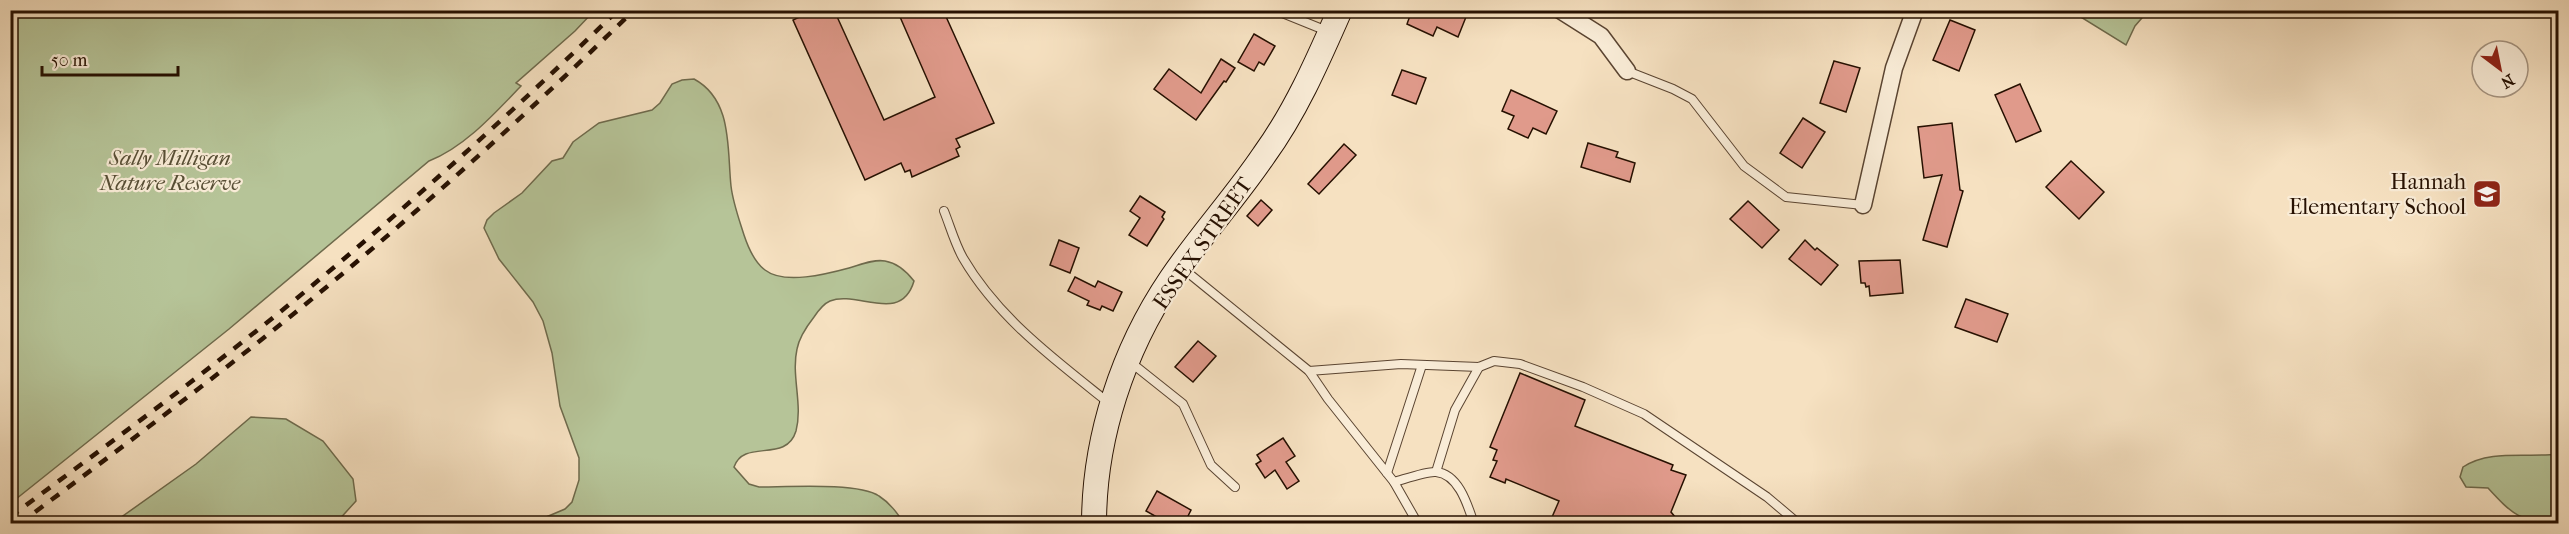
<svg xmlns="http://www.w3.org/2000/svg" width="2569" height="534" font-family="'IM FELL French Canon',serif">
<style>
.green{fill:#b6c498;stroke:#6e6a4c;stroke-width:1.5}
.building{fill:#e09a8b;stroke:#261001;stroke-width:1.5}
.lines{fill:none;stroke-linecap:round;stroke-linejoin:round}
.service-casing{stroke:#5a4431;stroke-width:10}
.minor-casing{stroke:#5a4431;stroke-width:19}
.secondary-casing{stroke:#261001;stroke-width:26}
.service{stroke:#f9ecd7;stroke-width:8}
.minor{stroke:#f9ecd7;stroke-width:16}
.secondary{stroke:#f9ecd7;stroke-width:24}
.rail{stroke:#261001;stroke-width:4.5;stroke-dasharray:10 10;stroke-linecap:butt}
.labels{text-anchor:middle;stroke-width:4.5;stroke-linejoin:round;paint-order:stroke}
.park-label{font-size:22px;font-style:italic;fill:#584f36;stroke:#f9ecd7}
.poi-label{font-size:22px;fill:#261001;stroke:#f9ecd7;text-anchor:end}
.street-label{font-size:22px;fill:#261001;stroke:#f9ecd7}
</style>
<rect width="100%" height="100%" fill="#f6e1c1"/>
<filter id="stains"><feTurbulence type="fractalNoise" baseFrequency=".00333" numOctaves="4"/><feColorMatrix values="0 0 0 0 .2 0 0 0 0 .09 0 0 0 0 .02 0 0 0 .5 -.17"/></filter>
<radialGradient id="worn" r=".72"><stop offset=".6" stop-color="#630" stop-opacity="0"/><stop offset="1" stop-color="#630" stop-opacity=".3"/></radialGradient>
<!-- green -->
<g class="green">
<path d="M11 10H594V11L575 31 516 83 521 86C495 113 465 147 429 161L229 329 11 503Z"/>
<polygon points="2071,11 2148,11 2135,26 2126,45"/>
<path d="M694 79C733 100 727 149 731 186 733 203 739 219 744 235 748 247 754 262 765 270 784 285 827 274 849 268 860 265 873 259 885 261 897 263 907 272 914 281 901 325 857 290 830 301 823 304 818 311 814 317 807 326 799 338 797 349 791 376 803 404 796 431 786 464 744 438 734 467L749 484 759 487C786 487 859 482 879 496 890 503 897 513 904 523H532L565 509 572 502 579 480V458L560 406 552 353 543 321 533 302 499 259 484 228 487 220 494 213 522 193 552 161 563 158 573 142 599 123 652 110 660 103 672 84 682 80Z"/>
<polygon points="251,417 286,419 323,441 353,479 356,501 336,523 113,523 196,464"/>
<path d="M2558 454V518C2523 526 2511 513 2488 488L2466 487 2460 477 2463 467C2490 449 2527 458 2558 454Z"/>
</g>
<!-- building -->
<g class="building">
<polygon points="814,10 834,10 884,120 935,97 897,10 943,10 994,123 956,139 960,147 956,149 959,156 912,177 910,170 905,172 901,163 865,180 793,20"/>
<polygon points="1412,10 1449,10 1466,17 1458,37 1437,27 1433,36 1407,24"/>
<polygon points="1950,20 1975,30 1959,71 1933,60"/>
<polygon points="1254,34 1275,46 1264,65 1259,62 1254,71 1238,62"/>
<polygon points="1221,59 1235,68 1226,82 1224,81 1196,120 1154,89 1169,69 1201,93"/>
<polygon points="1834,61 1860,68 1846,112 1820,103"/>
<polygon points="1402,70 1426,78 1416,104 1392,95"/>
<polygon points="2020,84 2041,131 2016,142 1995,95"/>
<polygon points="1511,90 1557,111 1546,134 1533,128 1528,138 1508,129 1514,116 1502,111"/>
<polygon points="1803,118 1825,132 1802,168 1780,153"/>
<polygon points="1952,123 1960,190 1963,191 1947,247 1923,240 1942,175 1924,178 1918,127"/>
<polygon points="1588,143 1618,152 1616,157 1635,163 1630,182 1581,167"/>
<polygon points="1344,144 1356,155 1319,194 1308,184"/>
<polygon points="2071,161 2104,192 2079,219 2046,187"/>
<polygon points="1140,196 1165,212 1162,217 1164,219 1147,246 1129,235 1140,218 1130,211"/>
<polygon points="1261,200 1272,210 1258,226 1247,216"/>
<polygon points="1748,201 1779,230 1762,248 1730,219"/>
<polygon points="1059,240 1079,248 1070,273 1050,265"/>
<polygon points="1805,240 1815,250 1817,248 1838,265 1821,285 1789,259"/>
<polygon points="1900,260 1903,293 1870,296 1869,286 1866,287 1865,283 1861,283 1859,261"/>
<polygon points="1075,277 1095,287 1098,281 1122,292 1113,311 1102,306 1100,310 1087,305 1089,301 1068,291"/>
<polygon points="1966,299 2008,314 1997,342 1955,327"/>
<polygon points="1198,341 1216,356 1193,382 1175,367"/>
<polygon points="1520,373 1585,400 1575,426 1673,465 1671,470 1686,475 1671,512 1681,524 1549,524 1559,501 1506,479 1505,483 1490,477 1497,461 1493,460 1497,450 1490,447"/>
<polygon points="1283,438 1295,456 1286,462 1299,481 1287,489 1275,470 1265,478 1256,464 1261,461 1257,455"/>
<polygon points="1157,491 1191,510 1184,524 1169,524 1146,511"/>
</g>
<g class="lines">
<!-- service casing -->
<g class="service-casing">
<g id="service">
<polyline points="1275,10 1327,31"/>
<polyline points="1627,71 1673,89 1692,99 1744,166 1786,197 1863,205"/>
<path d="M944 211C950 226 955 244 963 258 998 318 1055 360 1109 403"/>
<polyline points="1181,267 1309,371 1328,399 1394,482 1418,524"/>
<polyline points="1129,361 1183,404 1211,465 1235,487"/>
<polyline points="1309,371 1401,364 1479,367 1494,361 1520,364 1583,387 1644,414 1767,497 1799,524"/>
<polyline points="1436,472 1455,410 1479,367"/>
<polyline points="1387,473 1422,365"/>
<path d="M1394 482C1405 479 1427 471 1436 472 1459 474 1468 506 1474 524"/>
</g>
</g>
<!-- minor casing -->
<g class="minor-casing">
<g id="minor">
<polyline points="1560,10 1601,36 1627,71"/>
<polyline points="1863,205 1894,68 1915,10"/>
</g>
</g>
<!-- secondary casing -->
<g class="secondary-casing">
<path id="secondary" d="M1094 524C1094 438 1123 350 1171 279 1200 236 1235 198 1264 155 1296 111 1318 60 1340 10"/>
</g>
<!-- service -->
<use href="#service" class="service"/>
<!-- minor -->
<use href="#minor" class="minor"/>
<!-- secondary -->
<use href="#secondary" class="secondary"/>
<!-- rail -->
<g class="rail">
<path d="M10 517C106 446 203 375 296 299 407 207 514 111 618 10"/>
<path d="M19 524C137 436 254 349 366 254 458 176 547 95 634 10"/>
</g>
</g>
<!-- icons -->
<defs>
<g id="school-square" transform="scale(1.5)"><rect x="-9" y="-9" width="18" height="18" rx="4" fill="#8f2418" stroke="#f9ecd7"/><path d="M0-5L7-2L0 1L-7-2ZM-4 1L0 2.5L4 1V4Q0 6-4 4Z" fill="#fff"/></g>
</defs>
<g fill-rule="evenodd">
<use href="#school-square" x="2487" y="194"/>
</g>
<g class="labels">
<!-- park labels -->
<g class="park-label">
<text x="170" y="165">Sally Milligan<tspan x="170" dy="25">Nature Reserve</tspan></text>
</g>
<!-- poi labels -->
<g class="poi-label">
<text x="2466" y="189">Hannah<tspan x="2466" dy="25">Elementary School</tspan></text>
</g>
<!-- street labels -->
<g class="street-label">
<text transform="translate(1202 243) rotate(-55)" y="8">ESSEX STREET</text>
</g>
</g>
<!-- margin -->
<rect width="2569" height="534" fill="none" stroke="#f6e1c1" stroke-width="36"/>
<rect x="12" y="12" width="2545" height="510" fill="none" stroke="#261001" stroke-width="3"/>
<rect x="18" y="18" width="2533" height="498" fill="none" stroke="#261001" stroke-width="1.5"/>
<!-- north arrow -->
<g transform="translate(2500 69) rotate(148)"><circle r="28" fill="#f9ecd7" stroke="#a59481" stroke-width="1.5"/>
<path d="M0-4.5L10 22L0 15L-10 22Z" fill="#8f2418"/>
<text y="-9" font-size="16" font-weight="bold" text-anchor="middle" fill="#261001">N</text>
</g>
<!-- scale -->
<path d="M42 66v9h136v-9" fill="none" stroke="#261001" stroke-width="3"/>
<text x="51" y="66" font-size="18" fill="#261001" stroke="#f9ecd7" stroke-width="4.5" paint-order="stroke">50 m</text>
<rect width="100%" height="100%" filter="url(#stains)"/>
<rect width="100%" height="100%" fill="url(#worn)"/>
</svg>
